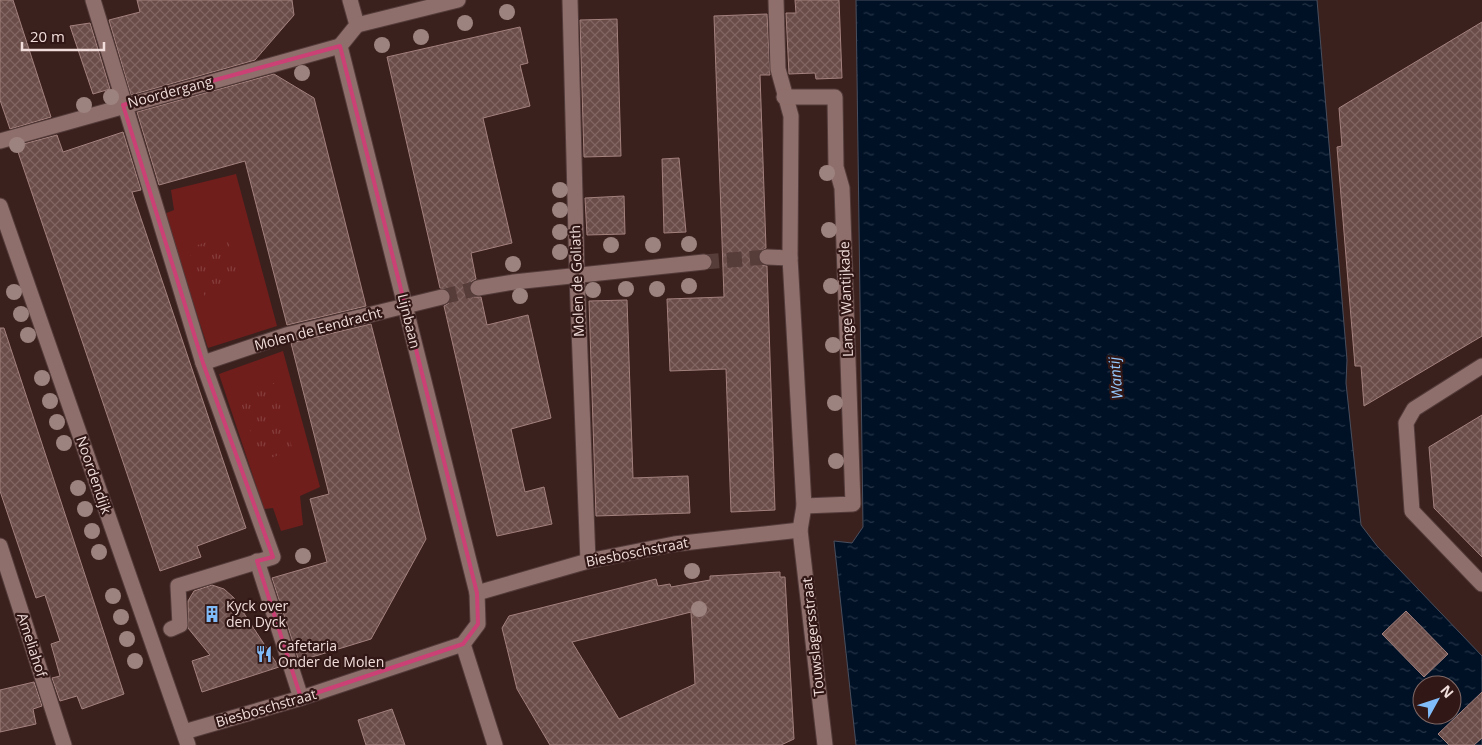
<svg xmlns="http://www.w3.org/2000/svg" width="1482" height="745" font-family="'Open Sans',sans-serif">
<style>
.grass{fill:#701e1c}
.park{fill:url(#park-tufts)}
.water{fill:url(#water-ripples);stroke:#484e5d;fill-rule:evenodd}
.building{fill:url(#building-cross-hatch);stroke:#a3817d;fill-rule:evenodd}
.lines{fill:none;stroke-linecap:round;stroke-linejoin:round}
.minor-tunnel{stroke:#563d3a;stroke-width:15;stroke-dasharray:15 8;stroke-linecap:butt}
.minor-casing{stroke:#533c3b;stroke-width:17}
.minor{stroke:#8f6f6b;stroke-width:15}
.tree{fill:#9d8380}
.marked{fill:none;stroke:#cb4075;stroke-width:4;stroke-linejoin:round}
.labels{text-anchor:middle;stroke-width:4.5;stroke-linejoin:round;paint-order:stroke}
.street-label{font-size:14px;fill:#f1dedc;stroke:#311715}
.poi-label{font-size:14px;fill:#f1dedc;stroke:#311715;text-anchor:start}
.water-label{font-size:15px;font-style:italic;fill:#95c8fe;stroke:#311715}
</style>
<defs>
<pattern id="park-tufts" width="24" height="20" patternUnits="userSpaceOnUse" patternTransform="scale(1.25)"><rect width="24" height="20" fill="#701e1c"/><path d="M3 7l-1-3M5 7V3M7 7l1-3M15 17l-1-3M17 17v-4M19 17l1-3" fill="none" stroke="#853e3c"/></pattern>
<pattern id="water-ripples" width="26" height="14" patternUnits="userSpaceOnUse" patternTransform="scale(1.25)"><rect width="26" height="14" fill="#001126"/><path d="M2 4q2-2 4 0t4 0M15 11q2-2 4 0t4 0" fill="none" stroke="#263345"/></pattern>
<pattern id="building-cross-hatch" width="8" height="8" patternUnits="userSpaceOnUse" patternTransform="scale(1.25)"><rect width="8" height="8" fill="#6a4c48"/><path d="M0 0l8 8M0 8l8-8" fill="none" stroke="#806562"/></pattern>
</defs>
<rect width="100%" height="100%" fill="#3b211e"/>
<!-- grass -->
<g class="grass">
<polygon points="236,174 277,326 208,348 164,214 174,210 171,190"/>
<polygon points="283,351 320,487 300,496 303,525 281,531 273,508 264,509 219,374"/>
</g>
<!-- park -->
<g class="park">
<polygon points="226,236 243,286 206,300 188,248"/>
<polygon points="274,383 293,451 260,461 238,394"/>
</g>
<!-- water -->
<path class="water" d="M856 0H1317L1347 360 1346 383 1361 525 1377 546 1482 656V745H856L834 541 852 543 863 527ZM1422 685H1452V715H1422Z"/>
<!-- building -->
<g class="building">
<polygon points="0,0 13,0 51,117 10,129 0,100"/>
<polygon points="137,0 292,0 294,15 255,60 131,95 109,20 140,12"/>
<polygon points="795,0 839,0 842,78 816,79 815,73 789,74 786,13 796,13"/>
<polygon points="767,14 770,75 760,75 766,248 759,252 758,257 762,265 767,266 775,510 731,512 726,369 670,371 667,299 724,297 714,16"/>
<polygon points="617,19 621,156 584,157 580,20"/>
<polygon points="1482,22 1482,336 1364,406 1361,366 1355,366 1337,147 1342,146 1339,108"/>
<polygon points="90,23 110,89 93,94 70,26"/>
<polygon points="520,27 528,63 520,65 530,106 483,118 512,243 471,253 476,279 472,281 469,289 474,297 481,297 487,325 528,315 551,418 511,429 525,492 544,487 552,524 497,536 444,306 449,303 451,295 448,290 440,288 387,57"/>
<polygon points="274,74 314,98 366,306 287,325 245,161 159,185 137,112"/>
<polygon points="123,132 141,190 132,192 246,528 197,546 201,557 160,571 16,146 57,135 63,152"/>
<polygon points="679,158 686,232 664,233 662,159"/>
<polygon points="624,196 625,234 587,235 585,198"/>
<polygon points="627,300 633,478 688,476 690,513 596,516 589,301"/>
<polygon points="371,324 426,539 371,639 299,661 272,578 327,562 310,499 329,494 291,343"/>
<polygon points="0,328 4,328 124,694 82,709 77,696 60,701 52,678 60,676 51,644 60,641 45,595 36,598 0,491"/>
<polygon points="1482,415 1482,557 1434,508 1429,447"/>
<path d="M780 572V577H785L794 739 781 745H550L517 689 502 628 509 616 656 579 658 586 670 584 671 587 710 580V576ZM691 612 695 684 619 719 572 642Z"/>
<polygon points="212,585 224,589 234,598 279,667 202,692 192,661 210,655 188,628 188,601 194,591"/>
<polygon points="1406,611 1448,654 1424,677 1382,634"/>
<polygon points="34,682 42,706 33,709 36,724 0,732 0,690"/>
<polygon points="1482,692 1482,738 1474,745 1449,745 1438,734"/>
<polygon points="392,709 405,745 366,745 358,720"/>
</g>
<g class="lines">
<!-- minor-tunnel -->
<g class="minor-tunnel">
<polyline points="704,262 767,257"/>
<polyline points="442,297 478,288"/>
</g>
<!-- minor casing -->
<g class="minor-casing">
<g id="minor">
<polyline points="93,0 203,363 273,557 178,586 180,625 171,629"/>
<polyline points="350,0 357,25 340,46 477,593 478,624 463,644"/>
<polyline points="570,0 577,276 588,561"/>
<polyline points="776,0 778,69 791,116 790,258 804,506 800,530 825,745"/>
<polyline points="357,25 458,0"/>
<polyline points="784,97 835,97 836,167 842,188 853,504 804,506"/>
<polyline points="0,141 340,46"/>
<polyline points="0,206 188,745"/>
<polyline points="767,257 790,258"/>
<polyline points="478,288 514,282 704,262"/>
<polyline points="203,363 286,335 442,297"/>
<polyline points="1482,366 1414,409 1406,423 1412,511 1482,584"/>
<polyline points="0,546 64,745"/>
<polyline points="257,561 301,698"/>
<polyline points="477,593 588,561 674,544 800,530"/>
<polyline points="463,644 495,745"/>
<polyline points="184,732 301,698 463,644"/>
</g>
</g>
<!-- minor -->
<use href="#minor" class="minor"/>
</g>
<!-- trees -->
<g class="tree">
<circle cx="507" cy="12" r="8"/>
<circle cx="465" cy="23" r="8"/>
<circle cx="421" cy="37" r="8"/>
<circle cx="382" cy="45" r="8"/>
<circle cx="302" cy="73" r="8"/>
<circle cx="111" cy="97" r="8"/>
<circle cx="84" cy="105" r="8"/>
<circle cx="17" cy="145" r="8"/>
<circle cx="827" cy="173" r="8"/>
<circle cx="560" cy="190" r="8"/>
<circle cx="560" cy="210" r="8"/>
<circle cx="829" cy="230" r="8"/>
<circle cx="560" cy="232" r="8"/>
<circle cx="689" cy="244" r="8"/>
<circle cx="611" cy="245" r="8"/>
<circle cx="653" cy="245" r="8"/>
<circle cx="560" cy="252" r="8"/>
<circle cx="513" cy="264" r="8"/>
<circle cx="689" cy="286" r="8"/>
<circle cx="831" cy="286" r="8"/>
<circle cx="626" cy="289" r="8"/>
<circle cx="657" cy="289" r="8"/>
<circle cx="593" cy="290" r="8"/>
<circle cx="14" cy="292" r="8"/>
<circle cx="520" cy="296" r="8"/>
<circle cx="21" cy="314" r="8"/>
<circle cx="28" cy="335" r="8"/>
<circle cx="833" cy="345" r="8"/>
<circle cx="42" cy="378" r="8"/>
<circle cx="50" cy="401" r="8"/>
<circle cx="835" cy="403" r="8"/>
<circle cx="57" cy="422" r="8"/>
<circle cx="64" cy="443" r="8"/>
<circle cx="836" cy="461" r="8"/>
<circle cx="78" cy="488" r="8"/>
<circle cx="85" cy="509" r="8"/>
<circle cx="92" cy="531" r="8"/>
<circle cx="99" cy="552" r="8"/>
<circle cx="303" cy="556" r="8"/>
<circle cx="692" cy="571" r="8"/>
<circle cx="113" cy="596" r="8"/>
<circle cx="699" cy="609" r="8"/>
<circle cx="121" cy="617" r="8"/>
<circle cx="127" cy="639" r="8"/>
<circle cx="135" cy="661" r="8"/>
</g>
<!-- marked area -->
<path class="marked" d="M340 46 477 593 478 624 463 644 301 698 257 561 273 557 203 363 123 105Z"/>
<!-- icons -->
<defs>
<g id="building-bare" transform="scale(1.35)"><path d="M-4-6H4V6H1V3H-1V6H-4ZM-2.5-4.3h1.7v1.8h-1.7ZM.8-4.3h1.7v1.8H.8ZM-2.5-1h1.7V.8h-1.7ZM.8-1h1.7V.8H.8Z" fill="#81bcfa" stroke="#311715" stroke-width="2.5" paint-order="stroke"/></g>
<g id="restaurant-bare" transform="scale(1.35)"><path d="M-5-6h1v4h1v-4h1v4h1v-4h1v5L-1.5 .5V6h-2V.5L-5-1ZM5-6V6H3V1.5H1.5Q1.5-4 5-6Z" fill="#81bcfa" stroke="#311715" stroke-width="2.5" paint-order="stroke"/></g>
</defs>
<g fill-rule="evenodd">
<use href="#building-bare" x="212" y="614"/>
<use href="#restaurant-bare" x="264" y="654"/>
</g>
<g class="labels">
<!-- street labels -->
<g class="street-label">
<text transform="translate(170 92) rotate(-15)" y="5">Noordergang</text>
<text transform="translate(577 281) rotate(-92)" y="5">Molen de Goliath</text>
<text transform="translate(846 299) rotate(-92)" y="5">Lange Wantijkade</text>
<text transform="translate(409 321) rotate(76)" y="5">Lijnbaan</text>
<text transform="translate(318 329) rotate(-15)" y="5">Molen de Eendracht</text>
<text transform="translate(94 475) rotate(71)" y="5">Noordendijk</text>
<text transform="translate(637 552) rotate(-11)" y="5">Biesboschstraat</text>
<text transform="translate(813 637) rotate(-96)" y="5">Touwslagersstraat</text>
<text transform="translate(32 645) rotate(72)" y="5">Ameliahof</text>
<text transform="translate(266 708) rotate(-16)" y="5">Biesboschstraat</text>
</g>
<!-- poi labels -->
<g class="poi-label">
<text x="226" y="611">Kyck over<tspan x="226" dy="16">den Dyck</tspan></text>
<text x="278" y="651">Cafetaria<tspan x="278" dy="16">Onder de Molen</tspan></text>
</g>
<!-- water labels -->
<g class="water-label">
<text transform="translate(1116 378) rotate(-95)" y="5">Wantij</text>
</g>
</g>
<!-- north arrow -->
<g transform="translate(1437 700) rotate(50)"><circle r="24" fill="#311715" stroke="#7e6765"/>
<path d="M0-4L9 19L0 12L-9 19Z" fill="#81bcfa"/>
<text y="-8" font-size="14" font-weight="bold" text-anchor="middle" fill="#f1dedc">N</text>
</g>
<!-- scale -->
<path d="M22 42v8h82v-8" fill="none" stroke="#f1dedc" stroke-width="2.5"/>
<text x="30" y="42" font-size="15" fill="#f1dedc" stroke="#311715" stroke-width="4" paint-order="stroke">20 m</text>
</svg>
